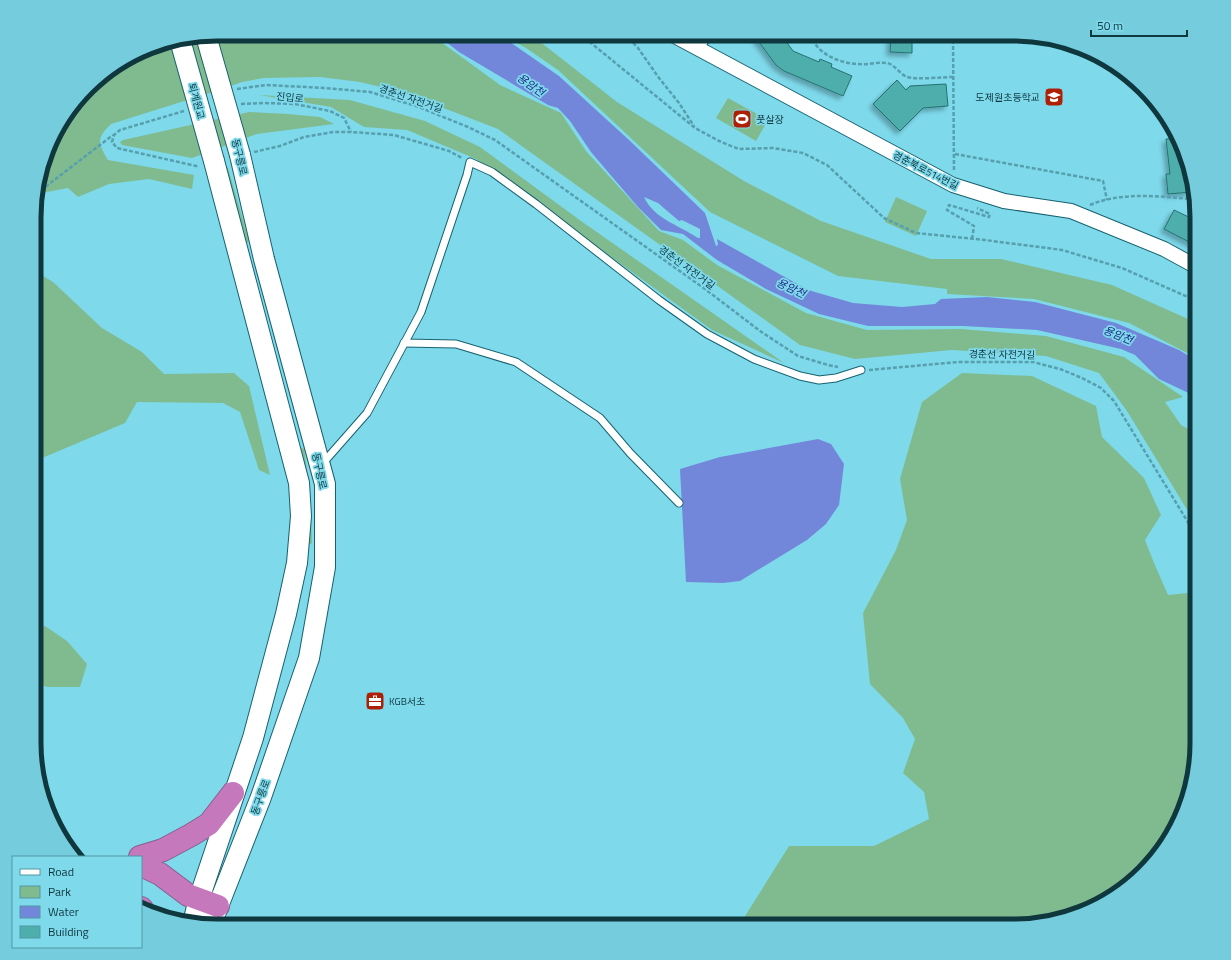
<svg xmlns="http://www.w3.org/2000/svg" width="1231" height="960" font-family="'Titillium Web','Noto Sans KR',sans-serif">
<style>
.green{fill:#80bb8f}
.water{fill:#7387da;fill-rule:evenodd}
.building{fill:#4eaeab;stroke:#26716f;filter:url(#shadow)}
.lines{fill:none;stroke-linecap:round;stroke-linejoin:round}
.lane-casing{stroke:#16626f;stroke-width:9}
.street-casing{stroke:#16626f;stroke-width:16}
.secondary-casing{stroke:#16626f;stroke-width:22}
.highway-casing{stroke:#85618f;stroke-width:24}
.path{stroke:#569fad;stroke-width:2.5;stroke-dasharray:4 2;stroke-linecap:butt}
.lane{stroke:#fff;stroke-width:7}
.street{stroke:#fff;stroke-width:14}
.secondary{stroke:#fff;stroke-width:20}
.highway{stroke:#c578bb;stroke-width:22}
.secondary-bridge-casing{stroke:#16626f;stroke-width:22;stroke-linecap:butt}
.secondary-bridge{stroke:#fff;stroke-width:20}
.labels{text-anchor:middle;stroke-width:3.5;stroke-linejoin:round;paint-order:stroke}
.street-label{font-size:10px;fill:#0f373e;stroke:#7ed9eb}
.poi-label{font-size:10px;fill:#0f373e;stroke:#7ed9eb;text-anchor:start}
.water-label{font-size:11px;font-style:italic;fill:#222988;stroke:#7ed9eb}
.rim{fill:none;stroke:#0f373e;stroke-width:5}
</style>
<defs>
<filter id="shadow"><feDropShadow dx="-3.5" dy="3.5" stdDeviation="2" flood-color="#0004"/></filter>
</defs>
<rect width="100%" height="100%" fill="#7ed9eb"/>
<!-- green -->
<g class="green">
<path d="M217 34H430L500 85 561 113 586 151 659 231 683 240 717 265 806 313 867 330 961 329 1046 336 1124 357 1183 397 1165 402 1181 425 1197 434V526L1127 411 1099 373 1046 356 952 350 855 359 800 345 498 129 402 92 360 82 320 77 264 78 242 82 216 91 111 124C97 138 97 142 108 160L194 175 192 189 149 179 109 184 78 197 68 188 36 194 58 125 96 79 158 44Z"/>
<polygon points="501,34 530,34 534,37 617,102 744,181 821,221 931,259 1001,259 1112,285 1197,323 1197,358 1129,323 1034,299 947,294 947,289 838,276 710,212 558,70 526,48"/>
<polygon points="259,95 350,100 425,121 480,147 581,221 784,363 712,330 476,159 407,130 364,127 331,107"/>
<polygon points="728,98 768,120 756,141 716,118"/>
<polygon points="249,112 288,114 320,117 334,124 257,134 192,158 122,145 120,142 123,140"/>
<polygon points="223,165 225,165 228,168 249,241 246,244"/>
<polygon points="896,197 927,211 916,236 885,222"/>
<polygon points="35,271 53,282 102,328 142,352 164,374 234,373 249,386 270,475 259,470 240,412 223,403 137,402 125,423 35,461"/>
<polygon points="962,373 1032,376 1096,406 1102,437 1144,478 1161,515 1145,540 1154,563 1168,595 1197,592 1197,756 1183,813 1152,864 1084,912 1014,926 740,926 742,921 789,846 874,846 929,819 924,792 903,773 915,739 903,718 870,684 863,613 896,550 907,520 900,479 922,402"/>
<polygon points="300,448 302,448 304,449 310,490 312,543 309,545"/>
<polygon points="45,626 67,641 87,664 80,687 47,687 35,682 35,628"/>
</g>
<!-- water -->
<g class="water">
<path d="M436 34H481L476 40 491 42 501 36 559 76 629 140 705 213 716 246 718 245 717 239 808 290 853 303 902 307 935 304 941 299 987 297 1035 302 1116 323 1179 350 1197 361V397L1159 379 1135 355 1121 349 1037 330 963 326H868L819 314 766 289 717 260 683 234 661 230 638 207 608 172 591 152 570 121 558 108 548 105 459 52ZM644 197 658 203 679 221 682 220 700 229V238H698C679 225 654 219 644 197Z"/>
<polygon points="818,439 831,444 844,464 839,505 826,524 807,540 740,581 723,583 686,582 680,469 720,457"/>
</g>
<!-- building -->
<g class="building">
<polygon points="753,34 793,34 785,40 793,51 819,62 820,59 832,64 831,67 852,76 843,96 784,71 776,65"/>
<polygon points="891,34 912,34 912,53 890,52"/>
<polygon points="897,80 906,90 910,86 946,84 948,106 923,108 900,131 873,104"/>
<polygon points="1179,138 1191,192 1168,194 1166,174 1170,174 1166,139"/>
<polygon points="1174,210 1197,221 1197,246 1164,229"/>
</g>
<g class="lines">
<!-- lane casing -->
<g class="lane-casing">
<g id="lane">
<polyline points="699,49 710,34"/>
<polyline points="404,343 456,344 516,362 600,418 630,453 679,503"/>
<polyline points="323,463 367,413 421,312 467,175 470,162 492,172 536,204 659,300 707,334 754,359 800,376 819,380 836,378 861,370"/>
</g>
</g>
<!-- street casing -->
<g class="street-casing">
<polyline id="street" points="671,34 953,185 1004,201 1071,211 1164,249 1197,267"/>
</g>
<!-- secondary casing -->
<g class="secondary-casing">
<g id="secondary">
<polyline points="193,923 199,899 253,738 286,614 297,563 301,516 299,483 214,161"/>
<polyline points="211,926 213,919 261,797 309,658 325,567 325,484 264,259 240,155"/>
</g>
</g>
<!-- highway casing -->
<g class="highway-casing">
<g id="highway">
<polyline points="140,857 163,850 191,835 209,824 233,793"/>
<polyline points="141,865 160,874 188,895 218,906"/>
<polyline points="141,908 142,909"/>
</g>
</g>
<!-- path -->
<g class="path">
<polyline points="580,34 695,128 721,142 739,149 773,148 803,153 827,165 884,218 916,233 985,240 1062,250 1122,268 1197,301"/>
<polyline points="625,34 638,48 659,78 679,103 694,126"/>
<path d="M810 34C816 53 838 63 857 64 867 65 877 62 887 63 894 64 900 74 907 77 917 80 943 77 953 77"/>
<polyline points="953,34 954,172"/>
<polyline points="237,89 266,85 325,88 370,92 416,106 468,127 495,140 705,289 760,331 798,356 828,365 838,367"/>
<polyline points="241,104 263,103 295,104 330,111 344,118 351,132"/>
<polyline points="184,111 120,130 114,135 112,142 117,148 196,166 199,165"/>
<polyline points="254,152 280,146 304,137 333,132 351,132 394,135 449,151 462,158"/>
<polyline points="955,154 1103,181 1107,200"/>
<polyline points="36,194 113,135"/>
<path d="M1090 205C1120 192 1157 196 1190 199L1192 204 1194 205"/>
<polyline points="972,239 974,226 947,210 949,205 989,217 990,214 977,208"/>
<polyline points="869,370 958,362 1033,362 1060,369 1082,378 1101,388 1114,401 1197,537"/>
</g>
<!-- lane -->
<use href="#lane" class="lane"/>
<!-- street -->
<use href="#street" class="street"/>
<!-- secondary -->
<use href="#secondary" class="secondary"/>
<!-- highway -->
<use href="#highway" class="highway"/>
<!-- secondary-bridge casing -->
<g class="secondary-bridge-casing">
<g id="secondary-bridge">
<polyline points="206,36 240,155"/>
<polyline points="180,40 214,161"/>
</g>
</g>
<!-- secondary-bridge -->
<use href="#secondary-bridge" class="secondary-bridge"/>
</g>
<!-- icons -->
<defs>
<g id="school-square" transform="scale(1)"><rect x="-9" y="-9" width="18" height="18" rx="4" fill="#ae2006" stroke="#7ed9eb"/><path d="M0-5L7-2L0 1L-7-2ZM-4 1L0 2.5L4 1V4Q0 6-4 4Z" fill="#fff"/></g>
<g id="stadium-square" transform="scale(1)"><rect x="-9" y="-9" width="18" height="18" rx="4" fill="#ae2006" stroke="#7ed9eb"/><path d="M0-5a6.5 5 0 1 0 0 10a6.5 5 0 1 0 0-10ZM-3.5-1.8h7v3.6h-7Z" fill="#fff"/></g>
<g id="office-square" transform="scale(1)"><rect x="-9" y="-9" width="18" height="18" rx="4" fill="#ae2006" stroke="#7ed9eb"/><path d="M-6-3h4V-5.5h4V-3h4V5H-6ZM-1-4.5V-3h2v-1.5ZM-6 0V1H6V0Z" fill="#fff"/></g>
</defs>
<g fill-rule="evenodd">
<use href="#school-square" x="1054" y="97"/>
<use href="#stadium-square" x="742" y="119"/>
<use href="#office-square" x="375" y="701"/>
</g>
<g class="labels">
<!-- street labels -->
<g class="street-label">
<text transform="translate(290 97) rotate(6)" y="4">진입로</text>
<text transform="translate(411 98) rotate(19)" y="4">경춘선 자전거길</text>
<text transform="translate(197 101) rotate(75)" y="4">퇴계원교</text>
<text transform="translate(240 157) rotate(76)" y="4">동구릉로</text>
<text transform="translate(926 170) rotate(27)" y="4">경춘북로514번길</text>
<text transform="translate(687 267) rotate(36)" y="4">경춘선 자전거길</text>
<text transform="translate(1002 354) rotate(1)" y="4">경춘선 자전거길</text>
<text transform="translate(320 471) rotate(78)" y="4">동구릉로</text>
<text transform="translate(260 797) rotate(-70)" y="4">동구릉로</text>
</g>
<!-- poi labels -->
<g class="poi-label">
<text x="1040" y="101" text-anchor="end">도제원초등학교</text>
<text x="756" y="123">풋살장</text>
<text x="389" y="705">KGB서초</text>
</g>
<!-- water labels -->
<g class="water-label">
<text transform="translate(531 85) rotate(35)" y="4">용암천</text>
<text transform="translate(791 288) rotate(25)" y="4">용암천</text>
<text transform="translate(1118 335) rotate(22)" y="4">용암천</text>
</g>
</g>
<!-- crop -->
<path d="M0 0H1231V960H0ZM217 41H1014A176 176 0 0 1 1190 217V743A176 176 0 0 1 1014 919H217A176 176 0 0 1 41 743V217A176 176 0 0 1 217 41Z" fill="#75ccdd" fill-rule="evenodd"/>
<path class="rim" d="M217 41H1014A176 176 0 0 1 1190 217V743A176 176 0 0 1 1014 919H217A176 176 0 0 1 41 743V217A176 176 0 0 1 217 41Z"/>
<!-- legend -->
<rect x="12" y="856" width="130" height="92" fill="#7ed9eb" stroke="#5298a6"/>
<rect x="20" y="869" width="20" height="6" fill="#ffffff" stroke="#5298a6"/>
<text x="48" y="876" font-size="12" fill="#0f373e">Road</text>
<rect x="20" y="886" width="20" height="12" fill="#80bb8f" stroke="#5298a6"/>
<text x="48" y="896" font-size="12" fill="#0f373e">Park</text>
<rect x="20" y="906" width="20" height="12" fill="#7387da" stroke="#5298a6"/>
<text x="48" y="916" font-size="12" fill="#0f373e">Water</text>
<rect x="20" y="926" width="20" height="12" fill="#4eaeab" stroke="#5298a6"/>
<text x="48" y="936" font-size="12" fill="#0f373e">Building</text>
<!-- scale -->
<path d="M1091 30v6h96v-6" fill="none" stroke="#0f373e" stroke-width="2"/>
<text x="1097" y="30" font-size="12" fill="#0f373e" stroke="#7ed9eb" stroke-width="3" paint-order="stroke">50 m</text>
</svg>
